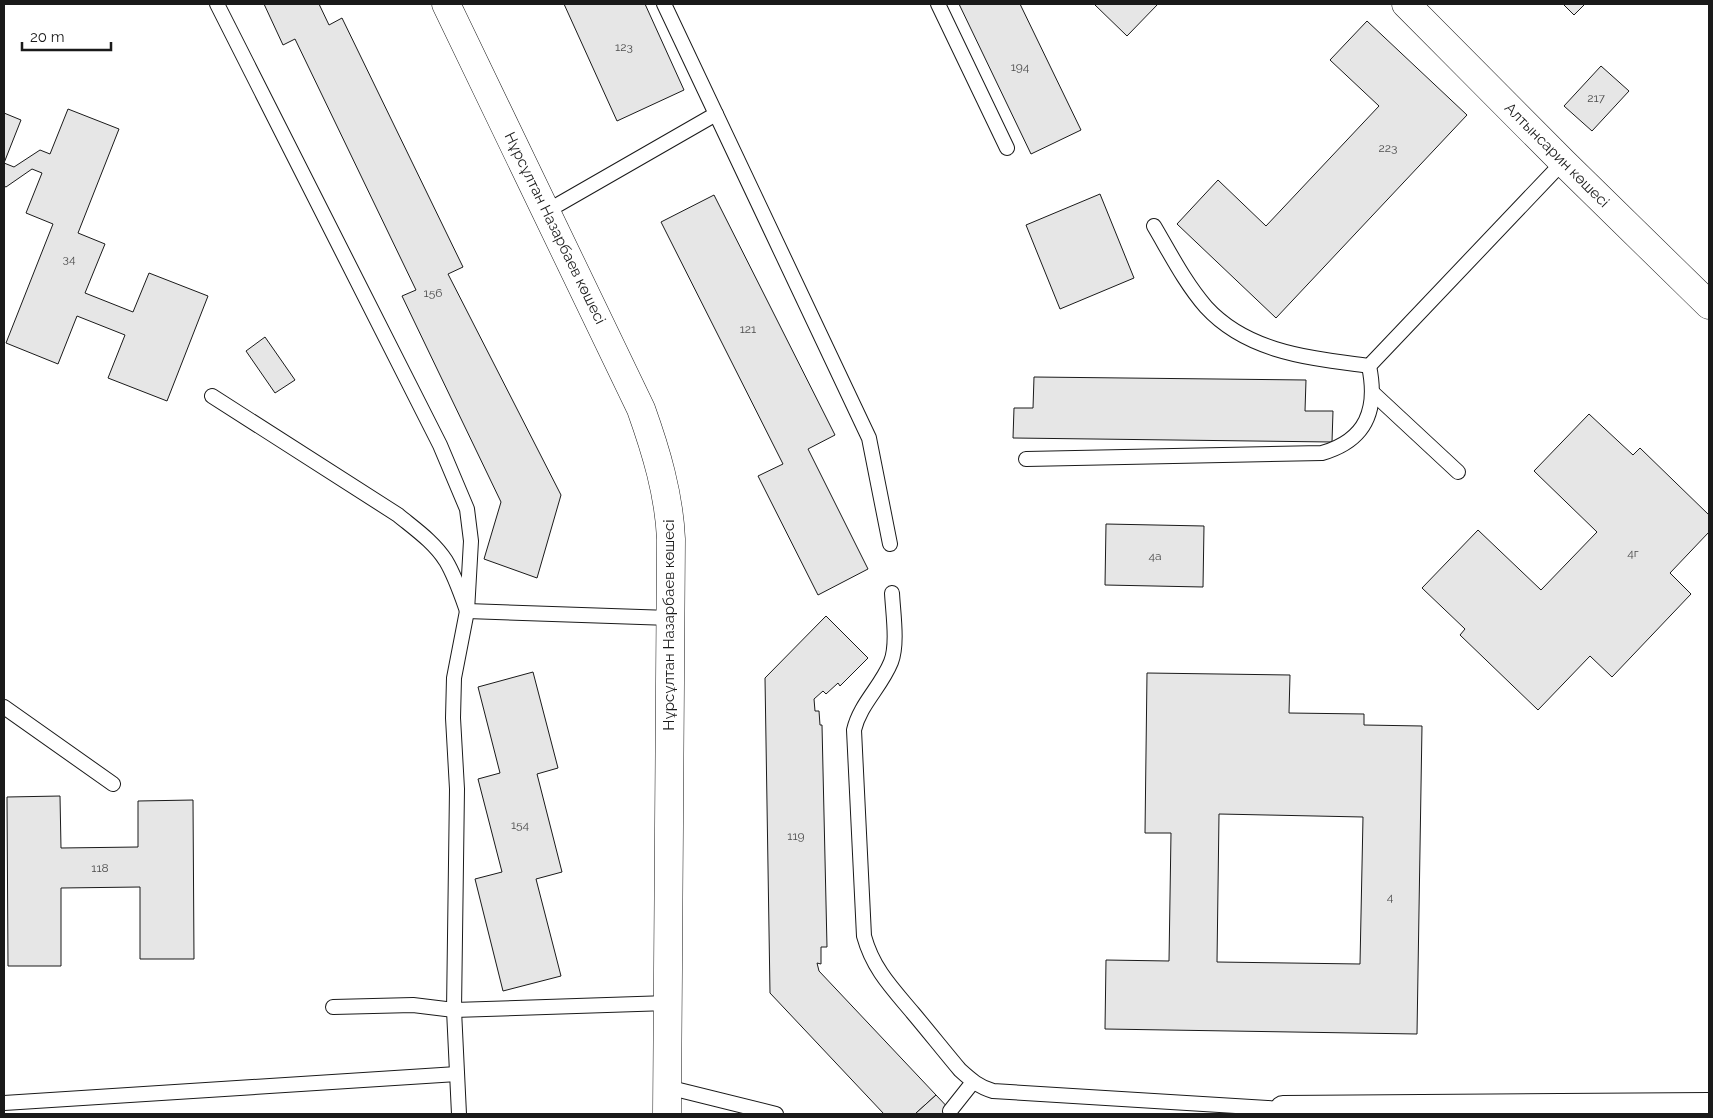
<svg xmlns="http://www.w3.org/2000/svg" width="1713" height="1118" font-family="Raleway,sans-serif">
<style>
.building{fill:#e6e6e6;stroke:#1a1a1a;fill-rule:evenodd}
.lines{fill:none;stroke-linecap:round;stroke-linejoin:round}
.service-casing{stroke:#1a1a1a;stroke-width:16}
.minor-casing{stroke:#1a1a1a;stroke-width:28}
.tertiary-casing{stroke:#1a1a1a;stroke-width:29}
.secondary-casing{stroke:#1a1a1a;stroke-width:29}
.service{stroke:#fff;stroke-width:14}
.minor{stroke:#fff;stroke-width:26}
.tertiary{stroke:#fff;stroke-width:28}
.secondary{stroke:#fff;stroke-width:28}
.labels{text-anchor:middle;stroke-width:4;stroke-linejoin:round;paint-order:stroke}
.number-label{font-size:12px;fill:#4d4d4d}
.street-label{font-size:15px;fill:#1a1a1a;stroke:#fff}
</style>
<rect width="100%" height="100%" fill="#fff"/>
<!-- building -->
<g class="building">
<polygon points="264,4 319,4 329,25 342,18 463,267 448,274 561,495 537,578 484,559 501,502 402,296 416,290 295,39 283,45"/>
<polygon points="564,4 645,4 684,90 617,121"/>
<polygon points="959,4 1020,4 1081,130 1031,154"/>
<polygon points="1094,4 1158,4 1127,36"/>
<polygon points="1563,4 1585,4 1574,15"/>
<polygon points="1367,21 1467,115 1276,318 1177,224 1218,180 1266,226 1379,106 1330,60"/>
<polygon points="1601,66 1629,91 1592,131 1564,106"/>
<polygon points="68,109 119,129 78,233 105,244 85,293 133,312 149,273 208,296 167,401 108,378 125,335 77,316 58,364 6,343 53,224 26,213 42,173 32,169 6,187 4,186 4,113 21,120 4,163 14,167 40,150 50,154"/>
<polygon points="1100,194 1134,278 1060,309 1026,225"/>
<polygon points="714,195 835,435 808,449 868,569 818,595 758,476 783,464 661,222"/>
<polygon points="265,337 295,380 275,393 246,351"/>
<polygon points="1034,377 1306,380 1305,411 1333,411 1332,442 1013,438 1014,408 1033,408"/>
<polygon points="1589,414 1633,455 1640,448 1709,515 1709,532 1670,573 1691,594 1612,677 1590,656 1538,710 1460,635 1465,629 1422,588 1478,530 1541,590 1597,532 1534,471"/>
<polygon points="1106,524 1204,526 1203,587 1105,585"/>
<polygon points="826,616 868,658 840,686 838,683 826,694 823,691 814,699 815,711 819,711 820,725 822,725 827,947 821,947 821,964 817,963 819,971 936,1095 915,1114 884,1114 770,993 765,678"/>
<polygon points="533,672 558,768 537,774 562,872 536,879 561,976 503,991 475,879 502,872 478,779 500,773 478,687"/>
<path d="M1147 673 1290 675 1289 713 1364 714V725L1422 726 1417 1034 1105 1029 1106 960 1169 961 1171 833H1145ZM1219 814 1363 817 1360 964 1217 962Z"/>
<polygon points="60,796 61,848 138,847 138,801 193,800 194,959 140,959 140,887 61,888 61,966 8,966 7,797"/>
<polygon points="936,1095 954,1114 915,1114"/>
</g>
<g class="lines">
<!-- service casing -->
<g class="service-casing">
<g id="service">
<polyline points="217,4 440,445 467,509 471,541 467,611 454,678 453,718 457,789 454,1010 459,1114"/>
<polyline points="664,4 869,438 890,544"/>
<polyline points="938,4 1007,148"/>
<polyline points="547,211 716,114"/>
<path d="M1154 226C1170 253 1185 283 1206 307 1248 353 1311 358 1369 366L1563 162"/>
<polyline points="1373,393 1458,472"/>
<path d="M212 396 398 515C415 529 434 542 446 561 455 576 461 594 467 611L670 618"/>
<path d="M1026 459 1322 453C1367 440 1378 409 1369 366"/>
<path d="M892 593C893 613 898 644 891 662 881 687 860 704 854 730L864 936C873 969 892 988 913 1013 929 1032 944 1051 960 1070 971 1080 979 1087 993 1091L1283 1109"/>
<polyline points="4,707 113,784"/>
<polyline points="333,1007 413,1005 454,1010 668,1003"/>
<polyline points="667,1087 776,1114"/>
<polyline points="4,1103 457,1074"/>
<polyline points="950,1111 973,1082"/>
</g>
</g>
<!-- minor casing -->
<g class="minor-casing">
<polyline id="minor" points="1282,1114 1283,1109 1709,1106"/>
</g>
<!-- tertiary casing -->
<g class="tertiary-casing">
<polyline id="tertiary" points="1406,4 1563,162 1709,305"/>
</g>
<!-- secondary casing -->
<g class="secondary-casing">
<path id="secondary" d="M446 4 641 409C656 451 669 494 671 539L667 1114"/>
</g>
<!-- service -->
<use href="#service" class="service"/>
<!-- minor -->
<use href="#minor" class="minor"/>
<!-- tertiary -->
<use href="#tertiary" class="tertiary"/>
<!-- secondary -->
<use href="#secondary" class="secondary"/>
</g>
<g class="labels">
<!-- number labels -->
<g class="number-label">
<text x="624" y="51">123</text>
<text x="1020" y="71">194</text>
<text x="1596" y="102">217</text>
<text x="1388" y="152">223</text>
<text x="69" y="263">34</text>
<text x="433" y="297">156</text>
<text x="748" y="333">121</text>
<text x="1633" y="557">4г</text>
<text x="1155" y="560">4а</text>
<text x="520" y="829">154</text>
<text x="796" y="840">119</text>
<text x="100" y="872">118</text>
<text x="1390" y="901">4</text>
</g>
<!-- street labels -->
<g class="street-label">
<text transform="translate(1557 155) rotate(45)" y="5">Алтынсарин көшесі</text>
<text transform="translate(555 228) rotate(64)" y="5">Нұрсұлтан Назарбаев көшесі</text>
<text transform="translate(669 625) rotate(-90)" y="5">Нұрсұлтан Назарбаев көшесі</text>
</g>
</g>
<!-- border -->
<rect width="1713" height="1118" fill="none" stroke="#1a1a1a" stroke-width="10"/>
<!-- scale -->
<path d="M22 42v8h89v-8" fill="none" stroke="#1a1a1a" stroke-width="2.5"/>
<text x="30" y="42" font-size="15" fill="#1a1a1a" stroke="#ffffff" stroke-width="4" paint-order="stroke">20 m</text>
</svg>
